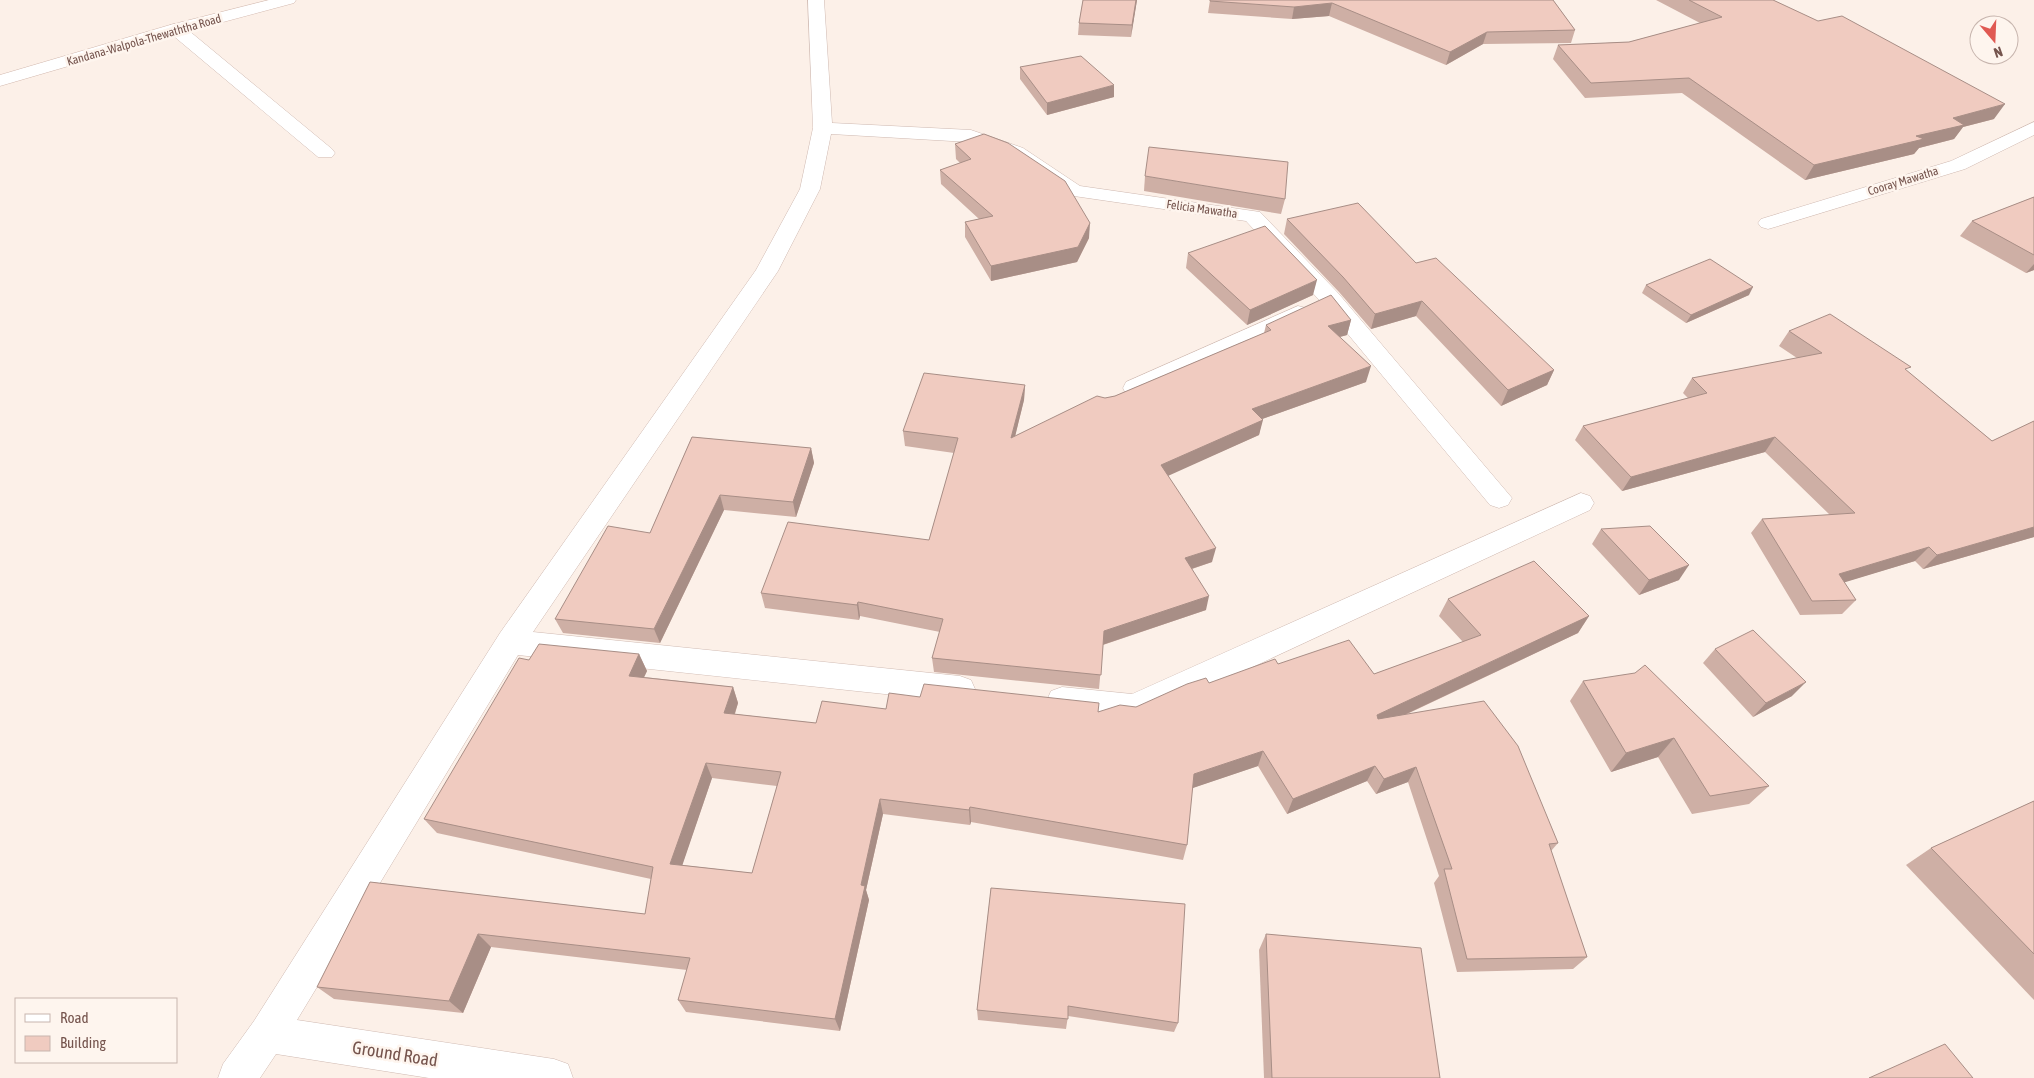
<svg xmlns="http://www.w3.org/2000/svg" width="2034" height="1078" font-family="'Asap Condensed',sans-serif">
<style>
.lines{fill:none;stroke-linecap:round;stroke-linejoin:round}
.street-casing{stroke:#cfb9b1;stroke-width:1}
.secondary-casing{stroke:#d2b8ae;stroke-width:1}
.street{fill:#fff;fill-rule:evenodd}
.secondary{fill:#fff;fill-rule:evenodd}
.wall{fill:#ceafa5;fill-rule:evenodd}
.shaded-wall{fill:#a88e86}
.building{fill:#f0cbc0;stroke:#a88e86;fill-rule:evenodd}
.labels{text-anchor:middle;stroke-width:5;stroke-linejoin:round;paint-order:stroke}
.far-street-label{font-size:12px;fill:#75544d;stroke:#fef5ee}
.near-street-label{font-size:18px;fill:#75544d;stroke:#fef5ee}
</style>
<rect width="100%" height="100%" fill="#fcf0e8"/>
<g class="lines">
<!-- street casing -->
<g class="street-casing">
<g id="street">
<polygon points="808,0 824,0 832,123 971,130 1023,148 1080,186 1260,212 1338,293 1512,498 1508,505 1499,508 1490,505 1322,303 1246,221 1067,195 1009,156 969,142 831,134 820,189 778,271 533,632 960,676 971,680 975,689 971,698 960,702 518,655 297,1020 554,1059 568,1064 573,1078 429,1078 276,1054 260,1078 218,1078 223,1064 254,1021 500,633 756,270 800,189 813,128"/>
<polygon points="176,24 182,25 332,149 335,153 332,157 318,157 170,33 168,29 170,25"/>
<polygon points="2034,122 2034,135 1965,169 1775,227 1768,229 1761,227 1758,223 1761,219 1951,161"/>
<polygon points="1298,306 1306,308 1309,313 1306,318 1144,394 1135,396 1126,394 1123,388 1126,382"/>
<polygon points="1581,493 1590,496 1594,503 1590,510 1145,717 1134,721 1062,713 1051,709 1047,700 1051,691 1062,687 1132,694"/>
</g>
</g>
<!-- secondary casing -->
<g class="secondary-casing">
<polygon id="secondary" points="269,0 296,0 294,3 182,33 0,86 0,75 170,25"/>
</g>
<!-- street -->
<use href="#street" class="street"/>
<!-- secondary -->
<use href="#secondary" class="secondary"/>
</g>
<!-- wall -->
<g class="wall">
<polygon points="1083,0 1137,0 1131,37 1078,35 1079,23"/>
<polygon points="1210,0 1553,0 1575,30 1571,43 1483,44 1446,65 1329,16 1292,19 1208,13"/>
<polygon points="1656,0 1773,0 1994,119 1963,127 1954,139 1919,148 1914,154 1805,180 1682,93 1585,98 1553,59 1558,45 1629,42 1700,23"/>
<polygon points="1020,67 1114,97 1047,115 1020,79"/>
<polygon points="955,144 1089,238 1077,262 991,281 965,237 965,222 979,219 941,184 940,170 960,163 956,159"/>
<polygon points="1145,176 1285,199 1281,214 1144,191"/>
<polygon points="2034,197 2034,270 2026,273 1960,236 1972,221"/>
<polygon points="1287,219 1416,263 1554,370 1547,385 1501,406 1416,316 1371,329 1339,292 1284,234"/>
<polygon points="1188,253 1313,295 1247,325 1186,268"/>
<polygon points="1646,285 1749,295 1686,323 1642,293"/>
<polygon points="1351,320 1347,335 1340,337 1366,382 1262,419 1259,435 1168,475 1212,562 1192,569 1206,610 1103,645 1099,689 934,672 932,658 940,632 860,616 859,620 765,608 761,593 929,540 954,453 905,446 903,431 1025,385 1024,400 1015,436 1105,398 1115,396 1264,333 1266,325"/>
<polygon points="1789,331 1907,371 1992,441 2034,421 2034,537 1923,569 1915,561 1844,582 1856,600 1842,614 1800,615 1751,533 1762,519 1830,515 1765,452 1622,491 1575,440 1583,426 1688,398 1683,393 1692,378 1797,358 1779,346"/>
<polygon points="692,437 811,448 814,463 796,517 724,510 660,643 563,633 555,619 650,533"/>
<polygon points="1601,529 1679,580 1639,595 1592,544"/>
<path d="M1448 599 1589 616 1578 633 1405 715 1558 843 1551 851 1587 957 1573 969 1457 972 1434 883 1439 876 1408 782 1376 794 1367 781 1287 814 1258 766 1192 788 1187 845 1183 860 971 822 970 825 883 814 866 890 869 900 840 1031 686 1012 678 1000 687 970 491 947 463 1013 334 999 317 987 370 882 645 914 651 879 437 833 424 819 529 660 639 654 647 671 644 677 733 687 738 703 735 714 816 723 886 709 920 697 1098 712 1136 707 1209 683 1278 664 1374 674 1463 642 1439 616ZM712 778 777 786 752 873 682 865Z"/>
<polygon points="1715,649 1792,696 1753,717 1703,663"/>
<polygon points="1583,681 1769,786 1749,804 1692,814 1658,757 1611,772 1570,701"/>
<polygon points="2034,801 2034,1000 1906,865 1931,848"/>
<polygon points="991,888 1178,1023 1174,1032 1068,1016 1066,1029 978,1020 977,1010"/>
<polygon points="1266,934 1440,1078 1264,1078 1259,950"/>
</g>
<!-- shaded-wall -->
<g class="shaded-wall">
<polygon points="1136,0 1137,0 1131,37 1132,25"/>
<polygon points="1332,3 1329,16 1292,19 1294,7"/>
<polygon points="1487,32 1483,44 1446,65 1450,52"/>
<polygon points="1114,85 1114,97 1047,115 1047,103"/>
<polygon points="2005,104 1994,119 1963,127 1954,139 1919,148 1914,154 1805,180 1814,165 1916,136 1953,118"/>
<polygon points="1090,223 1089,238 1077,262 991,281 991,266"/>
<polygon points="2034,264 2034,270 2026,273"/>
<polygon points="1317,280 1313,295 1247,325 1250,310"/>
<polygon points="1753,287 1749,295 1686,323 1691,315"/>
<polygon points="1422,301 1416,316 1371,329 1375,314"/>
<polygon points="1351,320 1347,335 1324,341 1328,326"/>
<polygon points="1371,366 1366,382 1248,424 1252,409"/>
<polygon points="1554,370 1547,385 1501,406 1508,390"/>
<polygon points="1025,385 1024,400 1011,453 1011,438"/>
<polygon points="1263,420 1259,435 1159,480 1161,465"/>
<polygon points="1775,437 1765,452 1622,491 1631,477"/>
<polygon points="811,448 814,463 796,517 793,502"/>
<polygon points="720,495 724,510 660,643 654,629"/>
<polygon points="2034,527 2034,537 1923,569 1937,555"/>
<polygon points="1929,547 1915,561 1826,588 1839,574"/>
<polygon points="1216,548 1212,562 1182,572 1185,558"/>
<polygon points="1689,565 1679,580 1639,595 1649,580"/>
<polygon points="1209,596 1206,610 1102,645 1104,631"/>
<polygon points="858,602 860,616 859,620 857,605"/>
<polygon points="1589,616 1578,633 1370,731 1377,715"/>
<polygon points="639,654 647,671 637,692 629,676"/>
<polygon points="1806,682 1792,696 1753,717 1766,703"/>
<polygon points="733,687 738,703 730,728 724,713"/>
<polygon points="1674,738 1658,757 1611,772 1626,753"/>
<polygon points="1263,751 1258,766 1190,789 1194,774"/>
<polygon points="706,763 712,778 678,878 670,864"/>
<polygon points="1375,766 1367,781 1287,814 1293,799"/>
<polygon points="1416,767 1408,782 1376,794 1384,779"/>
<polygon points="880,799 883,814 866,890 869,900 840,1031 835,1019 861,885"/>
<polygon points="970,807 971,822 970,825 969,810"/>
<polygon points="478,934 491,947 463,1013 449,1001"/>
</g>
<!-- building -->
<g class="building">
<polygon points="1083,0 1136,0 1132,25 1079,23"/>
<polygon points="1210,0 1553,0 1575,30 1487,32 1450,52 1332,3 1294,7 1210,1"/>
<polygon points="1689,0 1773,0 1818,21 1842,16 2005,104 1953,118 1964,125 1916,136 1924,139 1814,165 1689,78 1591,83 1558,45 1629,42 1722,17"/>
<polygon points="1081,56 1114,85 1047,103 1020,67"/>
<polygon points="984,134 1008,143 1065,181 1090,223 1078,247 991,266 965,222 993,216 940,170 971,159 955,144"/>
<polygon points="1149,147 1288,162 1285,199 1145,176"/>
<polygon points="2034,197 2034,255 1972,221"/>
<polygon points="1358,203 1416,263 1436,258 1554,370 1508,390 1422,301 1375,314 1343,277 1287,219"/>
<polygon points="1265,226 1317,280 1250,310 1188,253"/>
<polygon points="1710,259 1753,287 1691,315 1646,285"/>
<polygon points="1331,295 1351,320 1328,326 1371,366 1252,409 1263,420 1161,465 1216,548 1185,558 1209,596 1104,631 1101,675 932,658 943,619 858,602 857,605 761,593 788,522 929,540 958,438 903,431 924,373 1025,385 1011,438 1097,396 1105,398 1115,396 1271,330 1266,325"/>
<polygon points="1830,314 1911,367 1905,369 1992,441 2034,421 2034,527 1937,555 1929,547 1839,574 1856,600 1812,601 1762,519 1855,513 1775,437 1631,477 1583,426 1707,393 1692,378 1822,353 1789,331"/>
<polygon points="692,437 811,448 793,502 720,495 654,629 555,619 608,526 650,533"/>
<polygon points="1650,526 1689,565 1649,580 1601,529"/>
<path d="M1534 561 1589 616 1377 715 1378 719 1484 701 1518 746 1558 843 1549 844 1587 957 1467 959 1444 869H1452L1416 767 1384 779 1375 766 1293 799 1263 751 1194 774 1187 845 970 807 969 810 880 799 861 885 865 886 835 1019 678 1000 690 958 478 934 449 1001 317 987 370 882 645 914 653 867 424 819 519 658 529 660 539 644 639 654 629 676 733 687 724 713 816 723 822 701 886 709 889 693 920 697 924 684 1099 703 1098 712 1120 705 1136 707 1187 684 1206 678 1209 683 1275 659 1278 664 1349 640 1374 674 1481 635 1448 599ZM706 763 781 772 752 873 670 864Z"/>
<polygon points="1753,630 1806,682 1766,703 1715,649"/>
<polygon points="1645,665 1769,786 1710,796 1674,738 1626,753 1583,681 1635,673"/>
<polygon points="2034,801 2034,954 1931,848"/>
<polygon points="991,888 1185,904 1178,1023 1068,1006 1068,1019 977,1010"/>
<polygon points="1266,934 1421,948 1440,1078 1272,1078"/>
<polygon points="1945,1044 1973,1078 1869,1078"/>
</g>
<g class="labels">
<!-- far-street labels -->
<g class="far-street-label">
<text transform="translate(144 40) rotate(-16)" y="4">Kandana-Walpola-Thewaththa Road</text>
<text transform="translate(1903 181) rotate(-17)" y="4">Cooray Mawatha</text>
<text transform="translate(1202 209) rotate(8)" y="4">Felicia Mawatha</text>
</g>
<!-- near-street labels -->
<g class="near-street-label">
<text transform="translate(395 1054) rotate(9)" y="6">Ground Road</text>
</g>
</g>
<!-- legend -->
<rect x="15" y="998" width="162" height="65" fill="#fef5ee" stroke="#c7b5ae"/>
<rect x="25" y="1014" width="25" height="8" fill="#ffffff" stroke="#c7b5ae"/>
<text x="60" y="1023" font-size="15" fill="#75544d">Road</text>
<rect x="25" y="1036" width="25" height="15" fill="#f0cbc0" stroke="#c7b5ae"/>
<text x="60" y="1048" font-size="15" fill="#75544d">Building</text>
<!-- north arrow -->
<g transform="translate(1994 40) rotate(161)"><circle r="24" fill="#fef5ee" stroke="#c7b5ae"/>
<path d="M0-4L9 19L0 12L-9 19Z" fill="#e05952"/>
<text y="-8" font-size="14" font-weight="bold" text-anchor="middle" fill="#75544d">N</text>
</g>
</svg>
